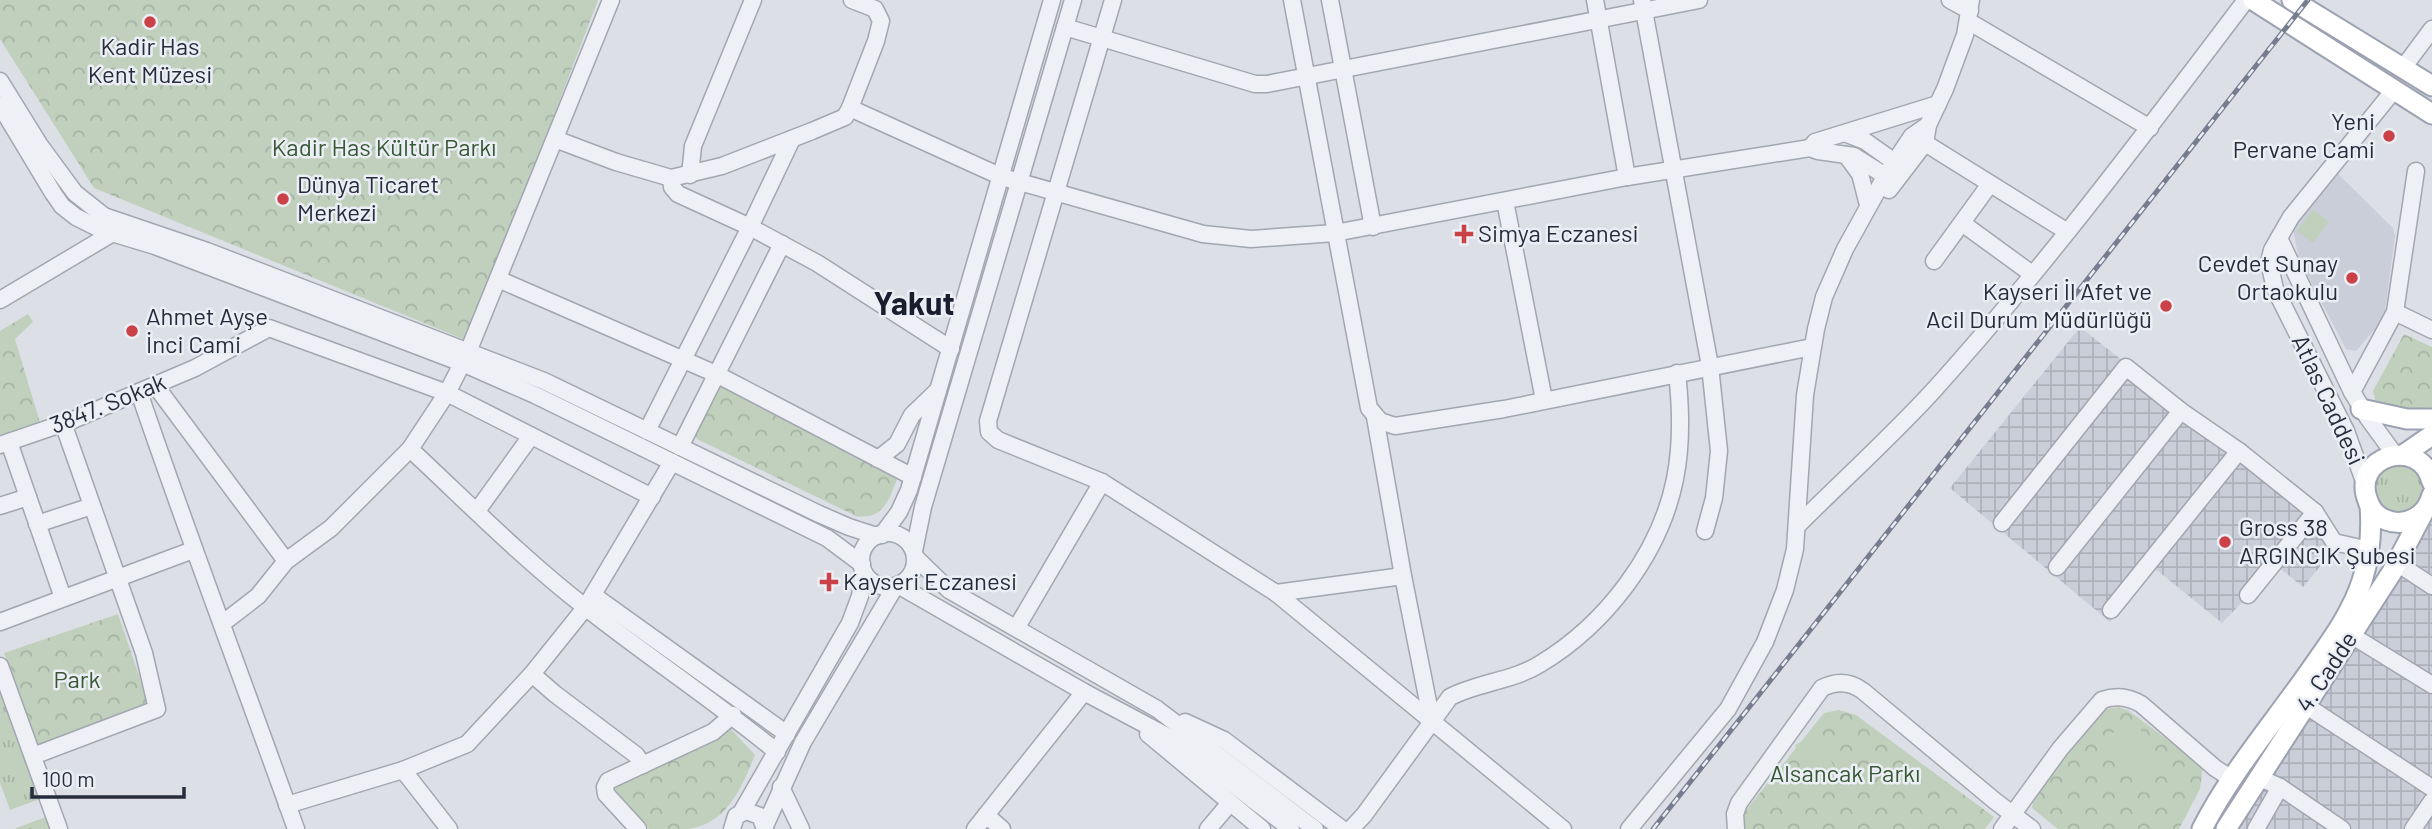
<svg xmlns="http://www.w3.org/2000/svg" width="2432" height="829" font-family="Barlow,sans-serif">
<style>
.built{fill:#caced8}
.industrial{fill:url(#industrial-grid)}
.grass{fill:url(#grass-tufts)}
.park{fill:url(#park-crowns)}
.pitch{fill:#c0d0bd}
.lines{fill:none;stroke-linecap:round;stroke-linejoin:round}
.minor-casing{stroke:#a2a6b0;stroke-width:19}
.major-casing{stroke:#9ca2b2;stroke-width:23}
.minor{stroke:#eff0f5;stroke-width:16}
.major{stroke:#fff;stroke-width:19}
.rail-casing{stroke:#767d8f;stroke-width:5}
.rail{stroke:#ebeef4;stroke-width:2.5;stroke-dasharray:8;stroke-linecap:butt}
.poi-dot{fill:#cb4148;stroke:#ebeef4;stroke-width:2.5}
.labels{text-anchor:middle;stroke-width:5;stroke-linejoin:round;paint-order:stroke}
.poi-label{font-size:24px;fill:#262c3c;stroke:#ebeef4;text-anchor:start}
.park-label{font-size:24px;fill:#375834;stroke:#ebeef4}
.street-label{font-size:24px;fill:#262c3c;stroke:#ebeef4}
.district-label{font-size:32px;font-weight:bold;fill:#191d2d;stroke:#ebeef4}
</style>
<defs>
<pattern id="industrial-grid" width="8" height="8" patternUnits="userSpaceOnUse" patternTransform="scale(1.75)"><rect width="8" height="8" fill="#caced8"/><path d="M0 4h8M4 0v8" fill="none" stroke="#adb1ba"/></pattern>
<pattern id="grass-tufts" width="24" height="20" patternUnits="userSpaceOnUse" patternTransform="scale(1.75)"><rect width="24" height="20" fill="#c0d0bd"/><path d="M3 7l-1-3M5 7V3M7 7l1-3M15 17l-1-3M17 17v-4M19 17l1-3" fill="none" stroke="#a5b3a3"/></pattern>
<pattern id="park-crowns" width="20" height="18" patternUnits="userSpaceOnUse" patternTransform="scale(1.75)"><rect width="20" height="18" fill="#c0d0bd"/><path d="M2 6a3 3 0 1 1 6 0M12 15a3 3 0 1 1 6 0" fill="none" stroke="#a5b3a3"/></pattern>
</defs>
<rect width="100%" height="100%" fill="#dcdfe6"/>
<!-- built -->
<polygon class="built" points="2336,172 2393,228 2395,236 2384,318 2356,351 2346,349 2299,259 2292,225"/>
<!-- industrial -->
<g class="industrial">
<polygon points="2080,327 2167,396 2245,450 2338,545 2303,587 2277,566 2222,623 2153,567 2110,622 1950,488"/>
<polygon points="2432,496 2432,829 2225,829 2338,630"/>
</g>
<!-- grass -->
<g class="grass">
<circle cx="2399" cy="489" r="24"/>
<polygon points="0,688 40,799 10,810 0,783"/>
<polygon points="46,817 50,829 16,829 16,828"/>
</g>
<!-- park -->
<g class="park">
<polygon points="0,0 598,0 468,341 94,188 0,39"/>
<polygon points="28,314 33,322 15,339 41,426 0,439 0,331"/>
<polygon points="2404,334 2432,347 2432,407 2419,417 2389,423 2375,399 2373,391"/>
<path d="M717 382 897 479C889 500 883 520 856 516L697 439 693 433Z"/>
<polygon points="118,614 150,708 36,747 4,653"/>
<polygon points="2119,707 2129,711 2203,766 2200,789 2179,829 2058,829 2032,808 2034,795 2099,714 2106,709"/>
<polygon points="1839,710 1856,715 1994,817 1985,829 1742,829 1743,814 1824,713"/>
<path d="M728 726 755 755C742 787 727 824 688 829 675 829 662 829 649 829L611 785Z"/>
</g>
<!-- pitch -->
<g class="pitch">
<polygon points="2313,210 2329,222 2313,243 2297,231"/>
<polygon points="2138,723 2155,766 2129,776 2112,733"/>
<polygon points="1819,734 1836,771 1813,782 1795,745"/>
</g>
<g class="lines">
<!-- minor casing -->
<g class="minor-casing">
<g id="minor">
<path d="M611 0 468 352 447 393 410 449C467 502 523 559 585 607 648 657 715 701 777 752"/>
<polyline points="1113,0 988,421 989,432 998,440 1102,482 1276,593 1403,576"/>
<polyline points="1292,0 1369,408 1380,421 1395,426 1504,409 1812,347"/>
<polyline points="1330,0 1373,227"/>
<polyline points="1595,0 1627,177"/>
<polyline points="1642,0 1710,366 1719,451 1714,498 1705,531"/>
<polyline points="1950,0 1970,11"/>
<polyline points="1968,21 2150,128"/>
<polyline points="1065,27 1255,84 1267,84 1699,0"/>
<polyline points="2403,68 2432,29"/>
<polyline points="0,81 39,144 75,193 104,216 207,251 544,381 819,514 849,527 877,536"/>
<polyline points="0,105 53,193 62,206 76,217 102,230 155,246 462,363 535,395 827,538 862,564"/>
<polyline points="850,108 876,41 881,21 875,9 852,0"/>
<polyline points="1847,134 1865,141 1903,168"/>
<polyline points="555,139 616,162 671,178 722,166 812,131 845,117 850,108 1002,177 1203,234 1251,239 1335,233 1627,177 1810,148 1818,151 1854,156 1895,182"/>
<polyline points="1925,143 2066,231"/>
<polyline points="1810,148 1815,142 1938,104"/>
<polyline points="1846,155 1860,174 1868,205"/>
<polyline points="690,175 693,146 753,0"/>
<polyline points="671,178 672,187 678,194 750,227 817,263 951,349"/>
<polyline points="1889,190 1925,143 1928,125 1945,89 1965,35 1971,0"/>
<polyline points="1505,201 1544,400"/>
<polyline points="1962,223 2032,274"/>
<polyline points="2279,238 2352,392 2368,418 2395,455"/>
<polyline points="1934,261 1990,184"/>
<polyline points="498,279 716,374 913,477"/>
<polyline points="0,300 111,234"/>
<polyline points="2395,312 2432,330"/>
<polyline points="155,385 286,561"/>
<path d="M139 392C189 539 244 683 296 829"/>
<polyline points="2352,392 2395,312 2416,171"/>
<polyline points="1375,417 1403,576 1432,722"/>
<polyline points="647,431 750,227 792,139"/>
<polyline points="9,442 63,598"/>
<polyline points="0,445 73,420 195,368 269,328 447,393 652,497"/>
<polyline points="680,447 782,244"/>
<polyline points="878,459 897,444 912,415 938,390"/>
<polyline points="2365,484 2346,431 2275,289 2269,262 2272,250 2291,217 2394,90"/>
<polyline points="0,506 28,497"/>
<polyline points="477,511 531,436"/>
<polyline points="2002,523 2126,367 2181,411 2239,451 2315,512 2334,542 2369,550"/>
<polyline points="37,524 92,506"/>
<path d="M1797 526C1842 481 1890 438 1933 391 2044 268 2146 132 2246 0"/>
<circle cx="888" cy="560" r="27"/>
<polyline points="882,535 899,512 909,490 1052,0"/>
<polyline points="914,551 923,507 1073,0"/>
<polyline points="915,557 949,590 1157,709 1315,829"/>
<polyline points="2397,563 2432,586"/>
<polyline points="2057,567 2181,411"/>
<polyline points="898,585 1084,692 1178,742 1291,829"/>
<polyline points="1276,593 1563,829"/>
<polyline points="593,595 787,734"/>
<polyline points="2248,595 2315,512"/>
<polyline points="2111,610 2239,451"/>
<polyline points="0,622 193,550"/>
<polyline points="223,623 258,596 286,561 331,528 410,449"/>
<polyline points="1017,627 1102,482"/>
<polyline points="2351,635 2432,685"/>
<polyline points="0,666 59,829"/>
<polyline points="2305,705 2432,788"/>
<polyline points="1185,722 1224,740 1342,829"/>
<polyline points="1148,734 1262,829"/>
<polyline points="33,756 157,709 144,653 63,423"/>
<polyline points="643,765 636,755 555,694 532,674 585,608 672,462"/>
<polyline points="403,770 449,829"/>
<polyline points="2258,777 2280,787 2342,829"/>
<polyline points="781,787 801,829"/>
<polyline points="287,805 403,770 467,744 532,674"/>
<polyline points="741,813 850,623 860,596 864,573"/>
<polyline points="986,815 1002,829"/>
<polyline points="765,826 803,742 895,587"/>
<polyline points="638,829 606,794 605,787 608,781 713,732 733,715"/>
<polyline points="732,829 736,816 746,811 760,816 765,829"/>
<polyline points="975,829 1084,692"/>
<polyline points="1208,829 1230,803"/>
<path d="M1351 829 1364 815 1450 697C1479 682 1513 681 1540 664 1605 625 1660 554 1675 479 1682 444 1681 408 1677 373"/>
<polyline points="1629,829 1728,709 1765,642 1785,590 1795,549 1805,395 1816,329 1824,297 1845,249 1886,175 1912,136 1928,125"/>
<path d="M1736 829 1735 814 1739 803 1822 688C1836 681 1850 681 1863 691L1995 801 2032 829"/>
<path d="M2002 829 2060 749 2102 700C2117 695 2128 697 2141 704L2215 768 2232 779"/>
<polyline points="2256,829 2280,787"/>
<polyline points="2413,829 2432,801"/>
</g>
</g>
<!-- major casing -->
<g class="major-casing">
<g id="major">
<polyline points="2253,0 2432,114"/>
<polyline points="2292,0 2432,86"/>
<polyline points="2361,409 2407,419 2432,419"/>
<polyline points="2403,455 2432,435"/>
<path d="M2432 482C2420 434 2350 457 2368 501 2371 510 2378 517 2386 520 2407 528 2427 515 2432 495"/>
<path d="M2202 829C2232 770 2277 719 2314 665 2333 638 2352 612 2362 581 2370 556 2372 532 2370 506"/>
<polyline points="2226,829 2392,572 2423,513"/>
</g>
</g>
<!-- minor -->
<use href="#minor" class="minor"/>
<!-- major -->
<use href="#major" class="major"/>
<!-- rail casing -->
<g class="rail-casing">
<polyline id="rail" points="1653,829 2308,0"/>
</g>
<!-- rail -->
<use href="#rail" class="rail"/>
</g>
<!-- markers -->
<g class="poi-dot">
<circle cx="150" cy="22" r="7"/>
<circle cx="2389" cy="136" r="7"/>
<circle cx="283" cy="199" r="7"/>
<path d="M1460.5 223.5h7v7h7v7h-7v7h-7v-7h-7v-7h7z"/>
<circle cx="2352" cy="278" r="7"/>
<circle cx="2166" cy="306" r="7"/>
<circle cx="132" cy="331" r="7"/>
<circle cx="2225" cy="542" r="7"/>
<path d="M825.5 571.5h7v7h7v7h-7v7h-7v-7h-7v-7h7z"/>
</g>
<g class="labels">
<!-- poi labels -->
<g class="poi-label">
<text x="150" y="55" text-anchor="middle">Kadir Has<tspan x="150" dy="28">Kent Müzesi</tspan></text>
<text x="2375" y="130" text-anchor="end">Yeni<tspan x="2375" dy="28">Pervane Cami</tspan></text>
<text x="297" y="193">Dünya Ticaret<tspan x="297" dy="28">Merkezi</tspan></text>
<text x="1478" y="242">Simya Eczanesi</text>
<text x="2338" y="272" text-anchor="end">Cevdet Sunay<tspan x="2338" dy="28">Ortaokulu</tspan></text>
<text x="2152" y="300" text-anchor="end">Kayseri İl Afet ve<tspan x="2152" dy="28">Acil Durum Müdürlüğü</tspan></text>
<text x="146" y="325">Ahmet Ayşe<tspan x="146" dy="28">İnci Cami</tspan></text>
<text x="2239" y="536">Gross 38<tspan x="2239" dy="28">ARGINCIK Şubesi</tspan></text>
<text x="843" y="590">Kayseri Eczanesi</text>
</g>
<!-- park labels -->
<g class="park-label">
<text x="384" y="156">Kadir Has Kültür Parkı</text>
<text x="77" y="688">Park</text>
<text x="1845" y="782">Alsancak Parkı</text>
</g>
<!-- street labels -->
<g class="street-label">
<text transform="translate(2328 400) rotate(65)" y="8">Atlas Caddesi</text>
<text transform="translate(108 404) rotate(-22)" y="8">3847. Sokak</text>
<text transform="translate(2327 672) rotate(-57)" y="8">4. Cadde</text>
</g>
<!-- district labels -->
<g class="district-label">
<text x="914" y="315">Yakut</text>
</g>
</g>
<!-- scale -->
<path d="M32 787v10h152v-10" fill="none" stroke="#262c3c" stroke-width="3.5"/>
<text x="42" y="787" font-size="21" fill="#262c3c" stroke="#ebeef4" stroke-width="5" paint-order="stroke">100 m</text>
</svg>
